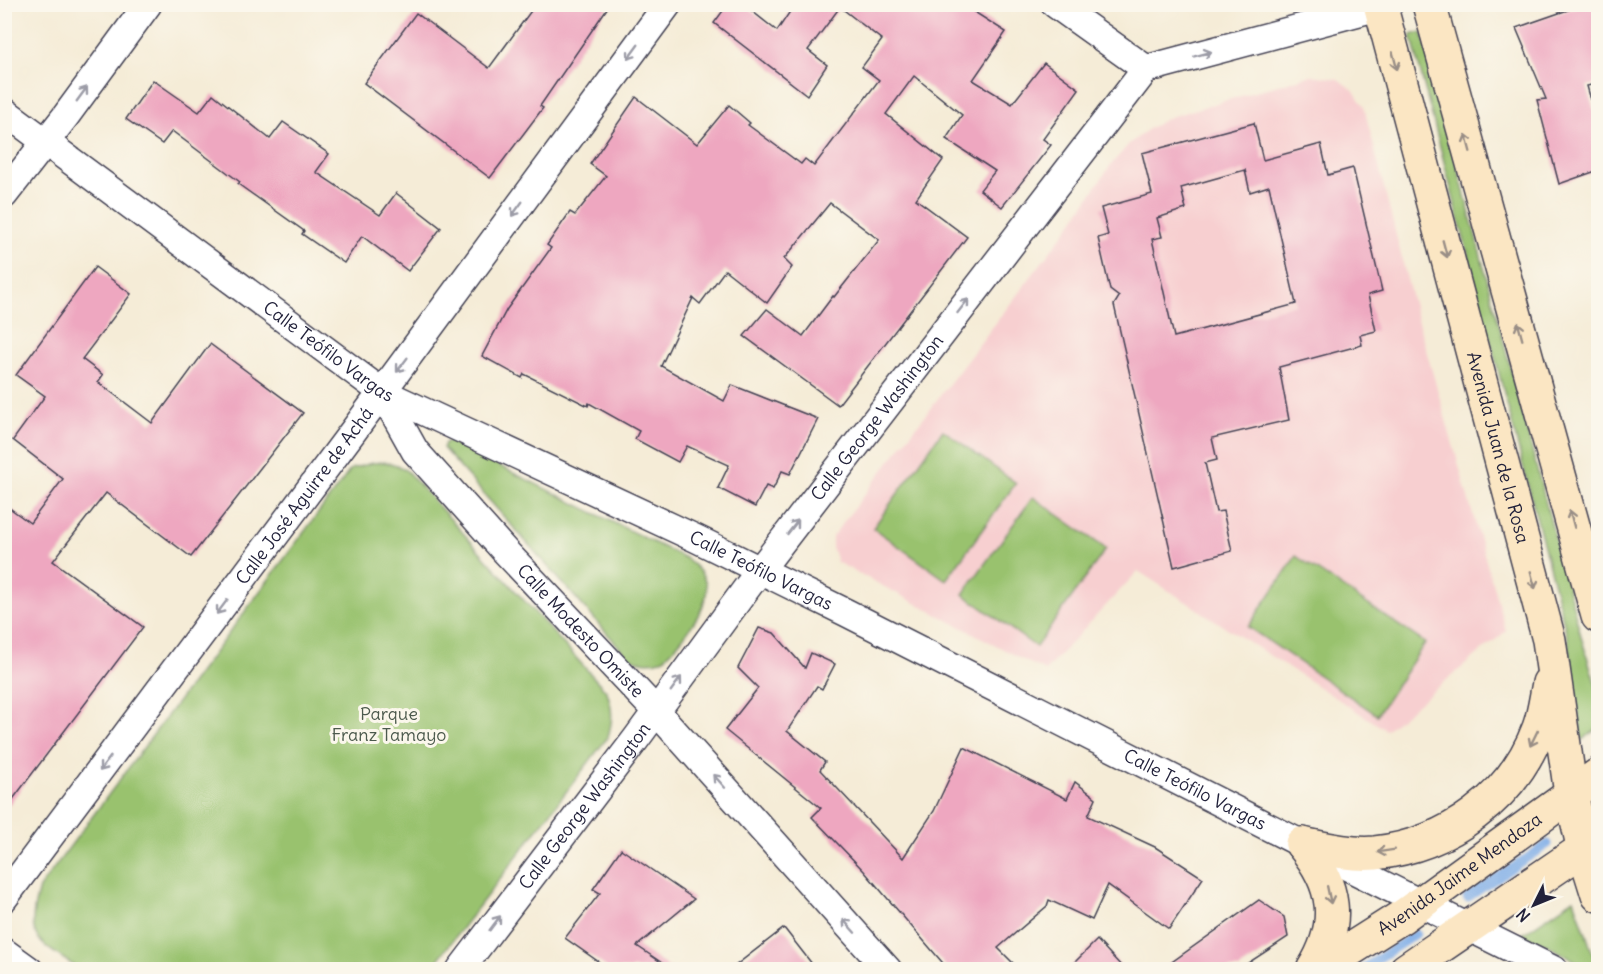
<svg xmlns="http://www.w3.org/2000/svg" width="1603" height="974" font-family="Delius,sans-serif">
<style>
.built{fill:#f7cfd0}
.green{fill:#99c26e;stroke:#5e7254;stroke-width:1.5}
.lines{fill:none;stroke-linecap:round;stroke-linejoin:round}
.stream{stroke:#7dace7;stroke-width:9}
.building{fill:#eea7c0;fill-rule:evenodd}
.street-casing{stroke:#424052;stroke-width:30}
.secondary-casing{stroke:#424052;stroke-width:36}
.street{stroke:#fff;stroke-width:27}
.secondary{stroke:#fbe6c3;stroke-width:33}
.oneway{stroke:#9c9ca7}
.oneway2{stroke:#998e86}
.labels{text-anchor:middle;stroke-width:6;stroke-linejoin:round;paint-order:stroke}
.street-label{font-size:18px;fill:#22223b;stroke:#fbf7ec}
.park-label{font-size:18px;fill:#4c5a4d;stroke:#fbf7ec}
</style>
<rect width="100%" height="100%" fill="#fbf7ec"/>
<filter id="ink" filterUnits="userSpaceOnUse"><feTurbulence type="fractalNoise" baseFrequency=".0167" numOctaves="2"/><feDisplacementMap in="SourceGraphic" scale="12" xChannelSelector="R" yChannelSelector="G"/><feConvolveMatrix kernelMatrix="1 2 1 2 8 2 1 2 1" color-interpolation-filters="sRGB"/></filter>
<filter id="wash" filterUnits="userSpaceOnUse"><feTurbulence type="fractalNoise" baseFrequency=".008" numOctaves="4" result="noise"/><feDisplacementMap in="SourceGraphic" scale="24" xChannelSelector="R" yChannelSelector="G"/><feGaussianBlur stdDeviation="1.35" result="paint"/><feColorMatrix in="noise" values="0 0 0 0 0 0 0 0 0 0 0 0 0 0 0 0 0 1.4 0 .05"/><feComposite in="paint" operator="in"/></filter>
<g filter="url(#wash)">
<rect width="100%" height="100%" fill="#f5ecd7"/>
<!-- built -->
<polygon class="built" points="1312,75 1338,79 1354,91 1364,107 1415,311 1506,631 1386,730 1138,571 1045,671 837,562 832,547 832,537 1069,227 1110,166 1129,144 1150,128 1170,117"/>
<!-- green -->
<g class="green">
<polygon points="1422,32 1582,640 1598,692 1598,728 1582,740 1568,639 1411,35"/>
<polygon points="943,430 1016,483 946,580 873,528"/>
<path d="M449 441 685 558C691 563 701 570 704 578 708 587 707 596 703 605 699 617 672 656 660 660 648 664 639 661 628 657L443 448 445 443Z"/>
<path d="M384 462 397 465 407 471 607 692C613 709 613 720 608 737L431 969H79C38 941 24 941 39 888L351 469 372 463Z"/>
<polygon points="1033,497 1106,549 1036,647 963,594"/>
<polygon points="1296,556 1425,643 1377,715 1248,627"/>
<polygon points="1574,899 1576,905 1598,969 1590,969 1545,944 1521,935"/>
</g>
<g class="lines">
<!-- stream -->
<g class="stream">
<polyline points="1467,898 1548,844"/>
<polyline points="1361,970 1416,934"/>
</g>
</g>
<g id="blocks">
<!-- building -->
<g class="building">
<polygon points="536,4 610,4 540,106 543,108 490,178 364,83 416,13 489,68"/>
<polygon points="728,4 743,4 777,31 795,4 962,4 1006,32 973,80 1012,104 1044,63 1079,89 1043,139 1051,145 1002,207 980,190 995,171 946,139 962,115 914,76 886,114 943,160 916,199 967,237 838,405 744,336 767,309 803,336 833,296 834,297 879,240 830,203 784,259 792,267 767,303 725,270 700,304 693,298 661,366 724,401 732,385 818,419 790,474 782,471 773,489 766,486 755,507 718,488 729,465 687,446 678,462 635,439 639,431 589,403 588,406 524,374 522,378 482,356 507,309 551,248 547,245 570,212 575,215 606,176 590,164 636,97 697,144 729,105 750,123 748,125 801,164 805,159 814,166 879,80 862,67 882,40 840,7 808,50 827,65 807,95 714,23"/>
<polygon points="1585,4 1594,4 1599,20 1599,83 1587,86 1599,128 1599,170 1559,184 1537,100 1546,99 1516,28"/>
<polygon points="153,80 199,112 213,94 270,139 283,122 329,154 316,172 380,215 396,193 441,228 408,271 362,236 344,263 302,234 304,231 238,184 240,182 172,131 162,144 126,119"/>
<path d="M1254 123 1263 160 1321 144 1328 175 1353 168 1382 291 1368 295 1376 331 1360 335 1362 345 1279 367 1289 420 1212 438 1217 460 1205 463 1216 512 1223 511 1232 551 1174 567 1114 305 1119 297 1110 290 1098 238 1108 235 1101 208 1152 194 1142 153ZM1245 170 1250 192 1269 186 1296 304 1174 337 1152 239 1162 237 1157 218 1186 209 1181 188Z"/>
<polygon points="95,267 131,294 82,359 103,375 98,382 152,423 210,344 303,413 191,557 106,493 53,561 143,627 4,811 4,504 30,523 63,479 13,440 45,396 16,375"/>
<polygon points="759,628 774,633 805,668 811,653 835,664 822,689 817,686 787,731 825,762 820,770 903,858 934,811 964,747 1067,799 1075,782 1096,798 1088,816 1155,847 1203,878 1169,929 1108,885 1092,920 1049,900 1047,906 998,948 1019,969 948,969 864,871 812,817 821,808 725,730 758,688 738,668"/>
<polygon points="621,849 694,899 637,946 671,969 609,969 565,938 600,893 593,889"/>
<polygon points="1259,900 1284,917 1288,937 1239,969 1162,969"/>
<polygon points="784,928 816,969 731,969"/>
<polygon points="1097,940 1124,969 1068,969"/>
</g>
</g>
</g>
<g filter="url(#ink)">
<use href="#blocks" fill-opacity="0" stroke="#424052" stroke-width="1.5"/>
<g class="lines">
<!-- street casing -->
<g class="street-casing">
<g id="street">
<polyline points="1055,4 1146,69"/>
<path id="s1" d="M4 111 382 392 697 539 847 613 1302 844 1554 970"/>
<polyline points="4,195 65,117 148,4"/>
<path id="s2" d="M382 392 415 451 504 550 656 711 888 970"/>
<path id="s3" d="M4 898 354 430 668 4"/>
<polyline points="4,952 29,970"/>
<path id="s4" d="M460 970 636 739 760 570 1146 69 1389 4"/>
</g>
</g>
<!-- secondary casing -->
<g class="secondary-casing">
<g id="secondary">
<path id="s5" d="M1380 4 1549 640 1571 794 1584 850 1598 895"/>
<polyline points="1429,4 1598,616"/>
<path d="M1302 844C1326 849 1351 855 1375 853 1448 845 1513 798 1539 728 1544 715 1546 698 1549 683"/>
<path d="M1302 844C1336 885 1342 923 1313 970"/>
<path id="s6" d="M1318 970 1403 916 1598 775"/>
<polyline points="1406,970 1598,839"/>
</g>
</g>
<!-- street -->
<use href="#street" class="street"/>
<!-- secondary -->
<use href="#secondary" class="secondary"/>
</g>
<!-- one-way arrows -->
<defs><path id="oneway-shaft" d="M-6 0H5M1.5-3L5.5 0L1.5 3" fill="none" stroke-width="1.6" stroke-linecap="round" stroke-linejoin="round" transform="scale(1.5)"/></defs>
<g class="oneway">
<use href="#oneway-shaft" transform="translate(633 52) rotate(126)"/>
<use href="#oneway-shaft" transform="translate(1203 54) rotate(-15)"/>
<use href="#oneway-shaft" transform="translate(82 94) rotate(-54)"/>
<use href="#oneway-shaft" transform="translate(517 209) rotate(126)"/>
<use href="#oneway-shaft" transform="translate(963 306) rotate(-52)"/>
<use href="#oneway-shaft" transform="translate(402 365) rotate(127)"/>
<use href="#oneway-shaft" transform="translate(793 527) rotate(-52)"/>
<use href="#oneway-shaft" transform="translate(222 607) rotate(127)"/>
<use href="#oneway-shaft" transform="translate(676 684) rotate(-54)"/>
<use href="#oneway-shaft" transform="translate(105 764) rotate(127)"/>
<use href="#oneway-shaft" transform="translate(719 781) rotate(-132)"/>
<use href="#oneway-shaft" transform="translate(495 923) rotate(-53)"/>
<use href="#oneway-shaft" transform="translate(849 926) rotate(-132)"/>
</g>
<g class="oneway2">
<use href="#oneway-shaft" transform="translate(1395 61) rotate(75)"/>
<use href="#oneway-shaft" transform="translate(1468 143) rotate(-105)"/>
<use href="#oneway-shaft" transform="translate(1445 249) rotate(75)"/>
<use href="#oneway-shaft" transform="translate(1520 331) rotate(-105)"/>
<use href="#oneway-shaft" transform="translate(1572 519) rotate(-105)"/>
<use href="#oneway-shaft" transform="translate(1533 580) rotate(75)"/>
<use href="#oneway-shaft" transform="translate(1534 738) rotate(116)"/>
<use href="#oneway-shaft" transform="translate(1386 851) rotate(171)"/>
<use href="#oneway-shaft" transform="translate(1329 895) rotate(78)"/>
</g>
</g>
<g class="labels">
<!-- street labels -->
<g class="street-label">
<text dy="6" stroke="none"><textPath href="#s1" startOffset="404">Calle Teófilo Vargas</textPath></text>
<text dy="6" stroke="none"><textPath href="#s4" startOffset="692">Calle George Washington</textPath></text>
<text dy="6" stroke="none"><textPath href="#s5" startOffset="459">Avenida Juan de la Rosa</textPath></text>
<text dy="6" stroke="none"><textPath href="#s3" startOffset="502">Calle José Aguirre de Achá</textPath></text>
<text dy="6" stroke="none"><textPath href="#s1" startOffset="890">Calle Teófilo Vargas</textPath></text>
<text dy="6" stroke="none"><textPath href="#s2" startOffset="312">Calle Modesto Omiste</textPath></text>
<text dy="6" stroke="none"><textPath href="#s1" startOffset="1376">Calle Teófilo Vargas</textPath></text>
<text dy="6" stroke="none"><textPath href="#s4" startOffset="206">Calle George Washington</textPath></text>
<text dy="6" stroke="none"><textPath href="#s6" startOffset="171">Avenida Jaime Mendoza</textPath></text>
</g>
<!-- park labels -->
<g class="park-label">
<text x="389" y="720">Parque<tspan x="389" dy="21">Franz Tamayo</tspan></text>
</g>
</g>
<!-- margin -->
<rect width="1603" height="974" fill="none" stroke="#fbf7ec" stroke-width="24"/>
<!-- north arrow -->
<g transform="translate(1534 905) rotate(227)" stroke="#fbf7ec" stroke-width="4.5" paint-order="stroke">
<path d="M0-4.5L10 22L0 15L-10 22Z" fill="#22223b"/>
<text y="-9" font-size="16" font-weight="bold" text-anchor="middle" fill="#22223b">N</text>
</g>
</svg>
